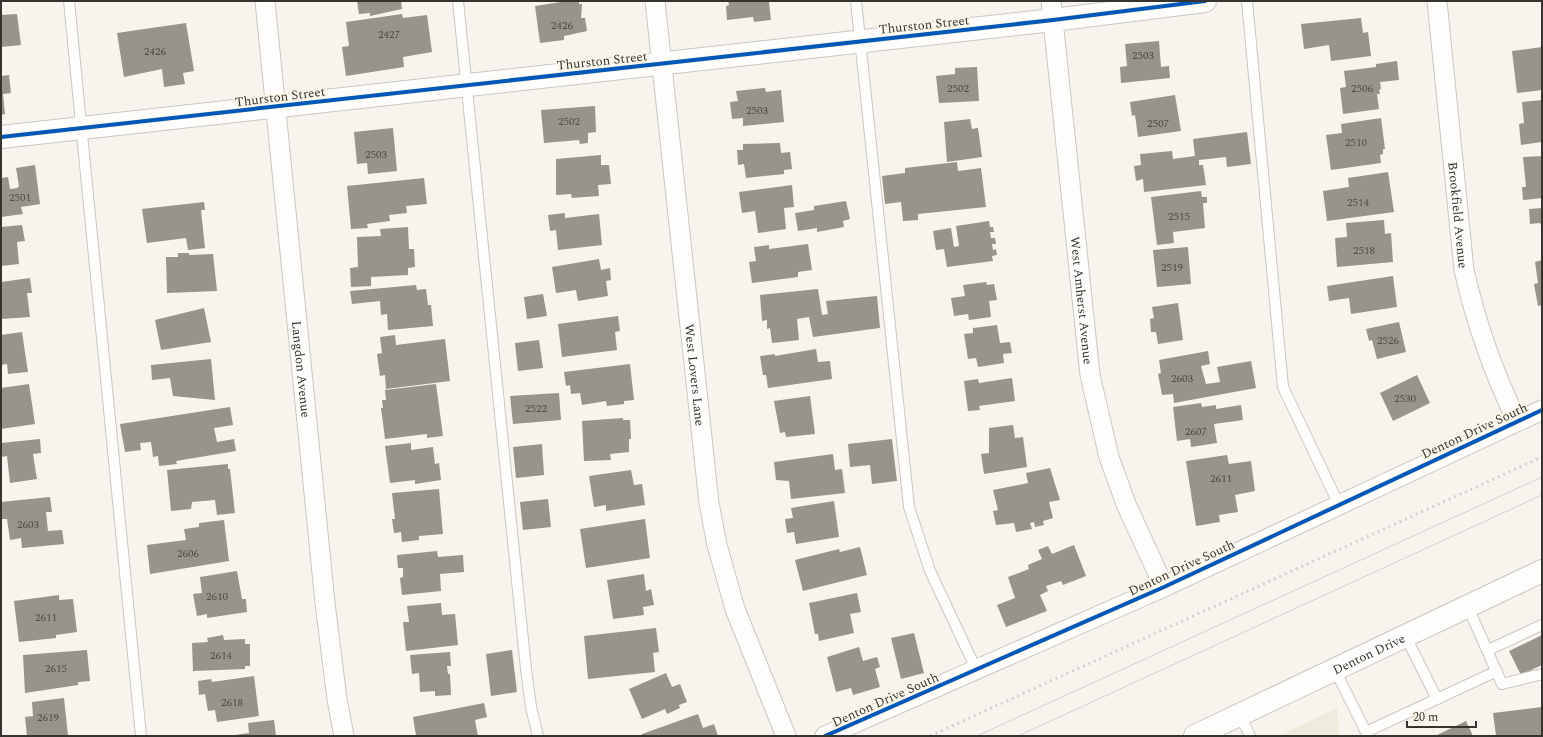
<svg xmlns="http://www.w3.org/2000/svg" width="1543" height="737" font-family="Spectral,serif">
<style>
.built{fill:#efebdc}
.building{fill:#96948b}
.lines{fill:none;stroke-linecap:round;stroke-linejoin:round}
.lane-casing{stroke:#c9c7c2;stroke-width:12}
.street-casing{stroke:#c9c7c2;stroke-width:21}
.secondary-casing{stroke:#c9c7c2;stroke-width:24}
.lane{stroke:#fefdfc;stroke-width:10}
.street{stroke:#fefdfc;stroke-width:19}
.secondary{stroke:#fefdfc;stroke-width:22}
.tram{stroke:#d3d2d0;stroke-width:1}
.rail{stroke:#d3d2d0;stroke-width:3;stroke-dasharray:2 4;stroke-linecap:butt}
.cycleway-casing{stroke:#faf6e9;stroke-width:6}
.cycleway{stroke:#0057b8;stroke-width:4}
.labels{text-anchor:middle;stroke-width:4;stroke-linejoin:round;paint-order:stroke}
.number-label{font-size:11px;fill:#4d4c46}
.street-label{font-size:13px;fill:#35342f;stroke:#faf6e9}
</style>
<rect width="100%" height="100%" fill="#f6f4ed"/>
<!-- built -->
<polygon class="built" points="1337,708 1339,736 1278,736"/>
<!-- building -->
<g class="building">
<polygon points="357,1 401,1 402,9 370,16 370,13 359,14"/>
<polygon points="567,1 579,1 579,4 582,4 581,18 585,18 587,31 564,36 564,40 540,43 535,6"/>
<polygon points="728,1 769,2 771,20 754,22 753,17 727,20 726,6 729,5"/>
<polygon points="17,14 21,45 1,47 1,15"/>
<polygon points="402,14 403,18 427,15 432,52 403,57 404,67 346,76 342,47 349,46 346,22"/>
<polygon points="1361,18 1363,33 1368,32 1371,56 1331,61 1329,45 1304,49 1301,24"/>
<polygon points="186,23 194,71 183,73 185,84 164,87 162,69 124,77 117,33"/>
<polygon points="1159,41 1161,67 1169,66 1170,78 1121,83 1120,67 1127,66 1125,44"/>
<polygon points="1542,47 1542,90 1517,93 1512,51"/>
<polygon points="1397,61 1399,80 1380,82 1381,89 1379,90 1380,94 1377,94 1379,109 1343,114 1340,88 1346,87 1344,71 1376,67 1376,64"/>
<polygon points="977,67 979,101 939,103 936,76 955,74 955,68"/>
<polygon points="9,75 11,93 3,94 5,114 1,115 1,76"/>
<polygon points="765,88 766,92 781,90 784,122 743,126 743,118 732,119 730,102 738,101 736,91"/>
<polygon points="1175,95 1181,131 1138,137 1135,115 1132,116 1130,102"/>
<polygon points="1542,100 1542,142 1521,145 1519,124 1524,123 1522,102"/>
<polygon points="595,106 596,132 588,133 588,143 580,144 579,140 544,143 541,110"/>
<polygon points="1381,118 1385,149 1383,149 1383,154 1380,155 1381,163 1331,170 1326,135 1342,133 1341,124"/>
<polygon points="970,119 972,129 978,128 982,157 947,162 944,122"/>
<polygon points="393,128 397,171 368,174 367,163 357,164 354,132"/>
<polygon points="1247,132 1251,164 1227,167 1226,157 1199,160 1199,165 1203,165 1206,185 1144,192 1143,179 1136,181 1134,166 1141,165 1140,154 1172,151 1173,159 1195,156 1193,139"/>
<polygon points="780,143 781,153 790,152 792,169 784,170 784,174 746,178 744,164 738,165 737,150 743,150 743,144"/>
<polygon points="601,155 601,165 609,165 611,184 598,185 599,196 572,198 571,194 556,195 556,159"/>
<polygon points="1542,156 1542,198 1523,200 1522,187 1526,187 1523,157"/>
<polygon points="957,162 958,171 981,168 986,207 918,214 918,220 903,221 901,202 885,204 882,176 905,173 905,168"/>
<polygon points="35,165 40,204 21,207 23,214 1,217 1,178 8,177 10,189 17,188 19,186 16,168"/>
<polygon points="1388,172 1394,212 1327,221 1323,191 1349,187 1348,178"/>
<polygon points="424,178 427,204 406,206 407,213 389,215 390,221 367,224 368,228 351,229 347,186"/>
<polygon points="792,185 794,207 784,208 786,229 758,233 755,211 742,213 739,192"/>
<polygon points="1201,191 1202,197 1207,197 1207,203 1203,203 1205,228 1173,232 1174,243 1157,245 1151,197"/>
<polygon points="846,201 850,219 843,221 844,227 817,232 817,228 798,231 795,213 814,210 814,206"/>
<polygon points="204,202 205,210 201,210 205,248 188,250 186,238 147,243 142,209"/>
<polygon points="1542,208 1542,227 1540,223 1530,224 1529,209"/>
<polygon points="565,213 565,218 599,214 602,245 558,250 556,230 550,231 548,215"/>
<polygon points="1384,220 1385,234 1391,233 1393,262 1337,267 1335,238 1347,237 1346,223"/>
<polygon points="989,221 990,227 993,227 994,232 990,232 991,238 995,238 996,244 992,244 993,250 996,249 997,255 992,256 993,261 947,267 944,249 936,250 933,231 951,228 954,247 959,246 956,226"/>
<polygon points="22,225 25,241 17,242 19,264 1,266 1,227"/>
<polygon points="408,227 409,249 414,249 415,267 408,268 408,275 371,277 371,286 351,287 350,268 358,267 357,237 381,236 380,229"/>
<polygon points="808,244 812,270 798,272 798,277 752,283 749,262 756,261 754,247 769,245 769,249"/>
<polygon points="1188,247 1191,284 1157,287 1153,250"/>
<polygon points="178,253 189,253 189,255 213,254 217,291 167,293 166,257 178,257"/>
<polygon points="599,259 601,270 610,268 611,280 606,281 608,296 578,301 576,290 556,293 552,267"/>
<polygon points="1542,260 1542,305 1538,306 1534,284 1538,283 1535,262"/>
<polygon points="1393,276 1397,307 1351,314 1349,298 1329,301 1327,286"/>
<polygon points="30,278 32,293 27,293 30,317 1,319 1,282"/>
<polygon points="986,282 987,285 994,284 997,300 989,301 991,317 969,320 968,314 954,316 951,298 965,296 963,285"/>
<polygon points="416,285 417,290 426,289 428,305 431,305 433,326 388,330 387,314 381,315 380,301 352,304 350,291"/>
<polygon points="818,289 822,315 828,314 826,301 877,296 880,328 813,337 809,317 797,319 799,340 772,343 770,328 767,329 767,320 762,321 760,295"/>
<polygon points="543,294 547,316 527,319 524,297"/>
<polygon points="1178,303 1183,340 1158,344 1156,332 1151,332 1150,319 1154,318 1152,307"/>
<polygon points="204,308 211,342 161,350 155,320"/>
<polygon points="618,316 620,331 615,332 617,350 562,357 558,324"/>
<polygon points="1399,322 1406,352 1377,359 1372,340 1369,341 1366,329"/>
<polygon points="997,325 1000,343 1010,342 1012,353 1003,354 1004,363 978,367 976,358 968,359 964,334 973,333 973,328"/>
<polygon points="22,332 28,372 8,374 7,364 1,365 1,335"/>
<polygon points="395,335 396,345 445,339 450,381 386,389 385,375 380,376 377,354 382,353 380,337"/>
<polygon points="539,340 543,368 518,371 515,343"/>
<polygon points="816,349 818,362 830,361 832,379 768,388 766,375 763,375 760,356 775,354 775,356"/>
<polygon points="1208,351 1210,364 1201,366 1206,384 1220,382 1217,367 1251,361 1256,388 1174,403 1173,394 1162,395 1158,374 1161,373 1159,360"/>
<polygon points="211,359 215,400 173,396 170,378 152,380 151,365"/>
<polygon points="630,364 634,400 624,401 624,404 607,406 606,401 582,405 580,393 571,394 570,385 566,386 564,372"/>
<polygon points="1417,375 1430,403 1393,421 1380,393"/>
<polygon points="1012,378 1015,401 979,406 980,410 968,411 964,381 978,379 979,383"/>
<polygon points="29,384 35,424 1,429 1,388"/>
<polygon points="436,384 443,436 427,438 427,434 385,439 381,408 383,408 382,400 386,400 385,390"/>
<polygon points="559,393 561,420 513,424 510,396"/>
<polygon points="810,396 815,434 786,437 785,432 780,433 774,401"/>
<polygon points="1201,403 1202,407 1216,405 1216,409 1241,405 1243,420 1214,424 1217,443 1191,447 1190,439 1177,441 1173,407"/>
<polygon points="230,407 233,425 214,428 217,442 234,439 236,451 176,461 177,464 159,466 158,456 153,457 151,442 140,443 141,450 125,452 120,424"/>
<polygon points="623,418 623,420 630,420 631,439 629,439 629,452 610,454 611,460 584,461 582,421"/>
<polygon points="1013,425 1015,438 1023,437 1027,467 984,474 981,454 989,453 989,428"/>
<polygon points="40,439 41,453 33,454 37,479 10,483 7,456 1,457 1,443"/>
<polygon points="892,439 897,481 872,484 870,465 850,467 848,444"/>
<polygon points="411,443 411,450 433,447 435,464 439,463 441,480 415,484 415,480 390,483 385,446"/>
<polygon points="542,444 544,475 516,478 513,447"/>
<polygon points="833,454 835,470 842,469 845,493 791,499 789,481 776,480 774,462"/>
<polygon points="1227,455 1229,464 1251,461 1255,491 1235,495 1238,512 1219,515 1220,522 1196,526 1186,461"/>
<polygon points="228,464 228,469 230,469 235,513 217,515 215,500 192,502 191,509 171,511 167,470"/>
<polygon points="1050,468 1060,500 1049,502 1053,518 1043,521 1044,525 1035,527 1034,522 1030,523 1032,529 1016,532 1014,523 996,525 993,511 998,510 993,490 1028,483 1026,473"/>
<polygon points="631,470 634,485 642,484 645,505 606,511 606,505 594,507 589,476"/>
<polygon points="439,489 443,534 419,536 419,540 402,542 401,532 394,533 392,519 395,519 392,493"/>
<polygon points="50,497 52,512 46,512 48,531 62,530 64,544 22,548 21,538 10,540 7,519 2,519 1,502"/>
<polygon points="548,499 551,527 523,530 520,502"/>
<polygon points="834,501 839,537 796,544 794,532 787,533 785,519 793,518 791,508"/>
<polygon points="645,519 650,558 586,568 580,529"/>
<polygon points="224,520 229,561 150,574 147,545 186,540 184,529 199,527 199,523"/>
<polygon points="1074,545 1086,576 1063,585 1061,581 1046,586 1048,591 1040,595 1047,611 1006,627 997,605 1015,598 1008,577 1029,569 1028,565 1042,559 1038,550 1048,546 1052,554"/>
<polygon points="860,547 867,575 803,591 795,560 839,549 840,552"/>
<polygon points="437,551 438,557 463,555 464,572 440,574 441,591 402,595 400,578 403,577 403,568 398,568 397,555"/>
<polygon points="237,571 242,599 246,599 247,612 207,618 207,614 197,616 193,594 202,593 200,577"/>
<polygon points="644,574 646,591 651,589 654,605 643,607 644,615 613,619 607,580"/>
<polygon points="857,593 861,612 850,614 854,633 819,641 818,634 815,634 809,603"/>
<polygon points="59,595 59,600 73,599 77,632 56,635 56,638 19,642 14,601"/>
<polygon points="441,603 442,615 455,614 458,645 406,651 403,622 409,622 407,606"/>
<polygon points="656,628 659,652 653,653 655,672 588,679 584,636"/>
<polygon points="914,633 924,673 901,679 891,638"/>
<polygon points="223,635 224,640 245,639 245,644 250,644 250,666 245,666 245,669 193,671 192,643 208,642 207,638"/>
<polygon points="1542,635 1542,665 1521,675 1509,651"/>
<polygon points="859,647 863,661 877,657 880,667 875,669 880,687 853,695 851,688 836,692 827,657"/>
<polygon points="87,650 90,681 78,682 78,685 25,693 23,655"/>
<polygon points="512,650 517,692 491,696 486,654"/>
<polygon points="450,652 451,666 447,666 448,674 450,674 451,695 435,696 435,691 420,692 419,673 412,674 410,655"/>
<polygon points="666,673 672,687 680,684 687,702 679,705 680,708 667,714 665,709 642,719 629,689"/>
<polygon points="254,676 259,716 217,722 215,710 208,711 205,694 199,695 198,681 211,679 212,682"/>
<polygon points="64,698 68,736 27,736 25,717 33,716 32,702"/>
<polygon points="484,703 487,717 475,720 478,736 416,736 413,717"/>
<polygon points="1542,707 1542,736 1496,736 1493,713"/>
<polygon points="698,714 703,728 714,724 718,736 642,736 642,734"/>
<polygon points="274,720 276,736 228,736 249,733 248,723"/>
<polygon points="1466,721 1473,736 1435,736"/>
</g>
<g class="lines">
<!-- lane casing -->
<g class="lane-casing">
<g id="lane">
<polyline points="69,1 141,736"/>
<polyline points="458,1 526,669 531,707 538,736"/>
<polyline points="856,1 909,507 930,571 976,669"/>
<polyline points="1247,1 1283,387 1339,505"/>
<polyline points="1467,605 1502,684 1542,674"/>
<polyline points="1405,635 1437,699"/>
<polyline points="1488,650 1542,625"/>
<polyline points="1335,670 1366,732 1497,671"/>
<polyline points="1240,715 1250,736"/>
</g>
</g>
<!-- street casing -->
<g class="street-casing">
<g id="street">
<path id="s1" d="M265 1 325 603 337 699 344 736"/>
<path id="s2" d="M655 1 709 503 717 545 735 609 786 736"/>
<path id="s3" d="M1051 1 1090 375 1109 457 1126 504 1164 587"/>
<path id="s4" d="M1437 1 1464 270C1476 323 1493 372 1517 421"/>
<polyline points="825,736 1164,587 1542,410"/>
</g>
</g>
<!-- secondary casing -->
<g class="secondary-casing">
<g id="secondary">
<polyline points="1,137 1053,20 1205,1"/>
<path id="s5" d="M1195 736 1542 571"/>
</g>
</g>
<!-- lane -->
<use href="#lane" class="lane"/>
<!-- street -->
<use href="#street" class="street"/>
<!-- secondary -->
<use href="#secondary" class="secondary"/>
<!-- tram -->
<g class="tram">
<polyline points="977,736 1542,477"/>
<polyline points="1018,736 1542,495"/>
</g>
<!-- rail -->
<polyline class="rail" points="930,736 1542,457"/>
<!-- cycleway casing -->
<g class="cycleway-casing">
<g id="cycleway">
<polyline points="1,137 1053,20 1205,1"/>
<polyline points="825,736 1164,587 1542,410"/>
</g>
</g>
<!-- cycleway -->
<use href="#cycleway" class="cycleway"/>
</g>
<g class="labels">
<!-- number labels -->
<g class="number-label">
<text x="562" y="29">2426</text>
<text x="389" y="38">2427</text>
<text x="155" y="55">2426</text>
<text x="1143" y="59">2503</text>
<text x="958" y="92">2502</text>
<text x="1362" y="92">2506</text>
<text x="757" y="114">2503</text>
<text x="569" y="125">2502</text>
<text x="1158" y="127">2507</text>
<text x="1356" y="146">2510</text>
<text x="376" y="158">2503</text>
<text x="20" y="201">2501</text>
<text x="1358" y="206">2514</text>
<text x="1179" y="220">2515</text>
<text x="1364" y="254">2518</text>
<text x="1172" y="271">2519</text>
<text x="1388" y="344">2526</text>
<text x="1182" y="382">2603</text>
<text x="1405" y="402">2530</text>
<text x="536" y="412">2522</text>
<text x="1196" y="435">2607</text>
<text x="1221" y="482">2611</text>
<text x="28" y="528">2603</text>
<text x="188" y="557">2606</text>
<text x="217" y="600">2610</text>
<text x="46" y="621">2611</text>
<text x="221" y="659">2614</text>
<text x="56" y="672">2615</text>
<text x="232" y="706">2618</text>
<text x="48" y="721">2619</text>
</g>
<!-- street labels -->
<g class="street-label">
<text transform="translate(924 24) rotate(-6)" y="5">Thurston Street</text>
<text transform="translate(602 60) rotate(-6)" y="5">Thurston Street</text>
<text transform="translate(280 96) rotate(-7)" y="5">Thurston Street</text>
<text dy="5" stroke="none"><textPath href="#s4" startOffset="215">Brookfield Avenue</textPath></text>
<text dy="5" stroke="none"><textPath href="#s3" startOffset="301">West Amherst Avenue</textPath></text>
<text dy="5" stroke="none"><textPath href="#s1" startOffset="370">Langdon Avenue</textPath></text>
<text dy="5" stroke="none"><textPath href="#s2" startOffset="376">West Lovers Lane</textPath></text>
<text transform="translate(1474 430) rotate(-25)" y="5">Denton Drive South</text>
<text transform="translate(1181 567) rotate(-25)" y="5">Denton Drive South</text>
<text dy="5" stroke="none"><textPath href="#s5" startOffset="192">Denton Drive</textPath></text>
<text transform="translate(885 699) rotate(-24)" y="5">Denton Drive South</text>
</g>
</g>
<!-- border -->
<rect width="1543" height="737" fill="none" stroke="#35342f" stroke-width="4"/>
<!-- scale -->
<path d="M1407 721v6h69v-6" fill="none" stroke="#35342f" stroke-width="2"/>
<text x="1413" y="721" font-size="12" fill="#35342f" stroke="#faf6e9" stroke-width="3" paint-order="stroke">20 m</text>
</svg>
